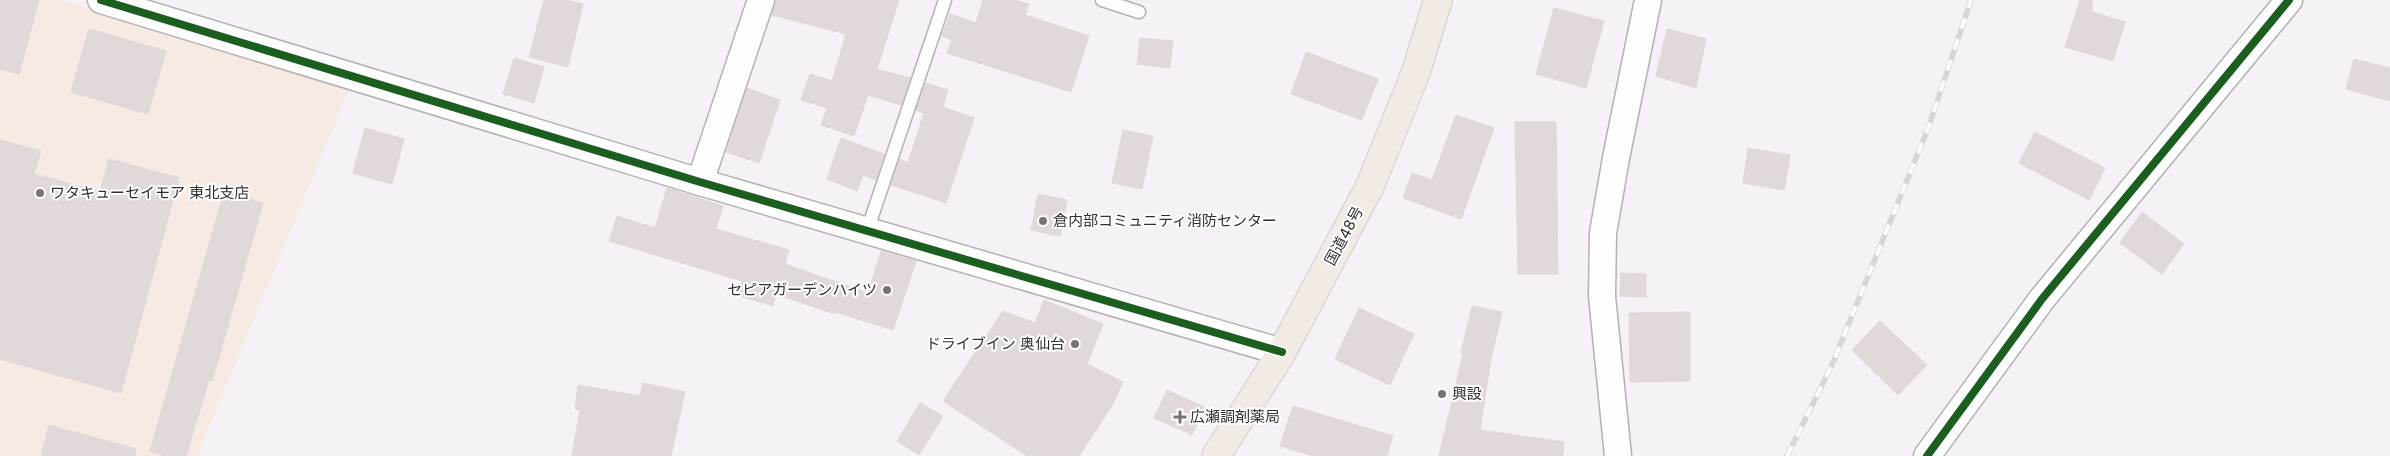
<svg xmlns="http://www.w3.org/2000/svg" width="2390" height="456" font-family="Inter,'Noto Sans JP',sans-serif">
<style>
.industrial{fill:#f6eae3}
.building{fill:#e1d8d9;stroke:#dcd8da}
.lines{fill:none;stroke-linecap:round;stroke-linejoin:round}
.lane-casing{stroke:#b4b1b4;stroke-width:15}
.street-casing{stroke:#b4b1b4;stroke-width:29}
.highway-casing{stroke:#cecdcf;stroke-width:30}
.lane{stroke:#fefdfe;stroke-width:12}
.street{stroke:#fefdfe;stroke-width:26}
.highway{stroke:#f2ebe5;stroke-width:28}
.rail-casing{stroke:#d7d6d7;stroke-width:5.5}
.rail{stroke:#fff;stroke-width:4;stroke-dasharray:11;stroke-linecap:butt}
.cycleway-casing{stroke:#fff;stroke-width:11}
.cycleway{stroke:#1b5e20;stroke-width:8}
.poi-dot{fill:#767377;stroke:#fff;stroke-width:2}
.labels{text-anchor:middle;stroke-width:4;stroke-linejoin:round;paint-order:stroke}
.poi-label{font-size:15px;fill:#322f32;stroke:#fff;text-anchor:start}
.street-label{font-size:15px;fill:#322f32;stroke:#fff}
</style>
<rect width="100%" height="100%" fill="#f5f1f6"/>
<!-- industrial -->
<polygon class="industrial" points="0,0 61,0 350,87 197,456 0,456"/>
<!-- building -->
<g class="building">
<polygon points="0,0 39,0 19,74 0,69"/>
<polygon points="544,0 567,0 583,4 568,67 529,57"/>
<polygon points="776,0 899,0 877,69 910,78 901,105 868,95 854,136 821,125 827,108 801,100 810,74 832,81 846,34 772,15"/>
<polygon points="983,0 1015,0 1029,4 1025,15 1089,36 1071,92 947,53 952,40 942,36 950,14 976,23"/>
<polygon points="2080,0 2092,0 2092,12 2125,22 2113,61 2065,47"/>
<polygon points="1554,8 1604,21 1586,88 1536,74"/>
<polygon points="89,29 166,51 148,114 71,92"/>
<polygon points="1667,29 1706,39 1696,88 1656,76"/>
<polygon points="1140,38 1173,41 1170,68 1137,64"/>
<polygon points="1306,52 1378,79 1362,120 1291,94"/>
<polygon points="514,58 544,67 534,103 503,94"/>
<polygon points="2354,59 2390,68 2390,101 2346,89"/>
<polygon points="926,83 948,90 943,107 974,118 946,203 891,185 900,159 908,163 924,113 916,110"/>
<polygon points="747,88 780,100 759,163 726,152"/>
<polygon points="1456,115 1494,128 1461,219 1403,198 1412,173 1432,180"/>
<polygon points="1515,122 1556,122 1558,274 1518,274"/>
<polygon points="365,128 404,139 392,184 353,173"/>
<polygon points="1123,130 1153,136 1142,189 1112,183"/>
<polygon points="2035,132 2105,168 2089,200 2019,163"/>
<polygon points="841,138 884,154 876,180 863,175 857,191 827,179"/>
<polygon points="0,140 41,151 34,174 100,192 109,159 179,178 121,393 0,359"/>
<polygon points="1748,148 1790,155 1784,190 1743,183"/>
<polygon points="667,188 723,206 716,229 789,250 785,264 868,293 881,251 916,261 893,330 836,312 835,314 776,294 773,306 737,295 742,281 609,241 617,216 655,228"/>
<polygon points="224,192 263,203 212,381 209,380 186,456 165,456 150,451"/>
<polygon points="1038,194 1067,200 1060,236 1031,230"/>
<polygon points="2142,212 2184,244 2162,274 2120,243"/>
<polygon points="1621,273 1646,274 1646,297 1620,296"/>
<polygon points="1044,300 1103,324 1087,364 1123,382 1112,406 1079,456 1027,456 943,401 1003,311 1035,323"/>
<polygon points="1472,306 1502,312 1491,359 1480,430 1564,442 1563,456 1439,456 1463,354 1461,353"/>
<polygon points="1359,308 1414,334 1390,385 1335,359"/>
<polygon points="1690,312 1690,381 1630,382 1629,313"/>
<polygon points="1880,321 1927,365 1898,395 1852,350"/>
<polygon points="643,383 685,392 671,456 572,456 580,410 575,409 578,385 640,396"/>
<polygon points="1167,390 1204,407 1192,435 1154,418"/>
<polygon points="920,403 943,416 919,455 897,441"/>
<polygon points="1293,406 1393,436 1387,456 1313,456 1280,446"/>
<polygon points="49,425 136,449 135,456 41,456"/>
</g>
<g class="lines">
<!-- lane casing -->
<g class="lane-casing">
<g id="lane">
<polyline points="1102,0 1139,12"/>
<polyline points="867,231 945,0"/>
</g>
</g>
<!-- street casing -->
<g class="street-casing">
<g id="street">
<polyline points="101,0 700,182 1282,352"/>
<polyline points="700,182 761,0"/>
<polyline points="1618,456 1602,296 1603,233 1616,158 1648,0"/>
<polyline points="1927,456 2042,299 2289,0"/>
</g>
</g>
<!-- highway casing -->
<g class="highway-casing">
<polyline id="highway" points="1216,456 1282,352 1370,186 1416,72 1438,0"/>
</g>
<!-- lane -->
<use href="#lane" class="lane"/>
<!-- street -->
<use href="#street" class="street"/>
<!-- highway -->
<use href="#highway" class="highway"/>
<!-- rail casing -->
<g class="rail-casing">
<polyline id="rail" points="1787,456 1832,365 1929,126 1971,0"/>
</g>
<!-- rail -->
<use href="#rail" class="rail"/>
<!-- cycleway casing -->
<g class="cycleway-casing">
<g id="cycleway">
<polyline points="101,0 700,182 1282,352"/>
<polyline points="1927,456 2042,299 2289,0"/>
</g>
</g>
<!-- cycleway -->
<use href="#cycleway" class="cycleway"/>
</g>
<!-- markers -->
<g class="poi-dot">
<circle cx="40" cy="193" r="5"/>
<circle cx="1043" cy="221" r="5"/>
<circle cx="887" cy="290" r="5"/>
<circle cx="1075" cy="344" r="5"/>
<circle cx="1442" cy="394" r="5"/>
<path d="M1177.5 409.5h5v5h5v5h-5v5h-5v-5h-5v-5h5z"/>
</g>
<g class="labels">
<!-- poi labels -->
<g class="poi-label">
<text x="50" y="198">ワタキューセイモア 東北支店</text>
<text x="1053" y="226">倉内部コミュニティ消防センター</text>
<text x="877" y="295" text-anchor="end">セピアガーデンハイツ</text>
<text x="1065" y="349" text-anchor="end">ドライブイン 奥仙台</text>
<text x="1452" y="399">興設</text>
<text x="1190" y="422">広瀬調剤薬局</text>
</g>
<!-- street labels -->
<g class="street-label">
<text transform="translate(1344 236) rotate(-62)" y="5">国道48号</text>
</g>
</g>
</svg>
